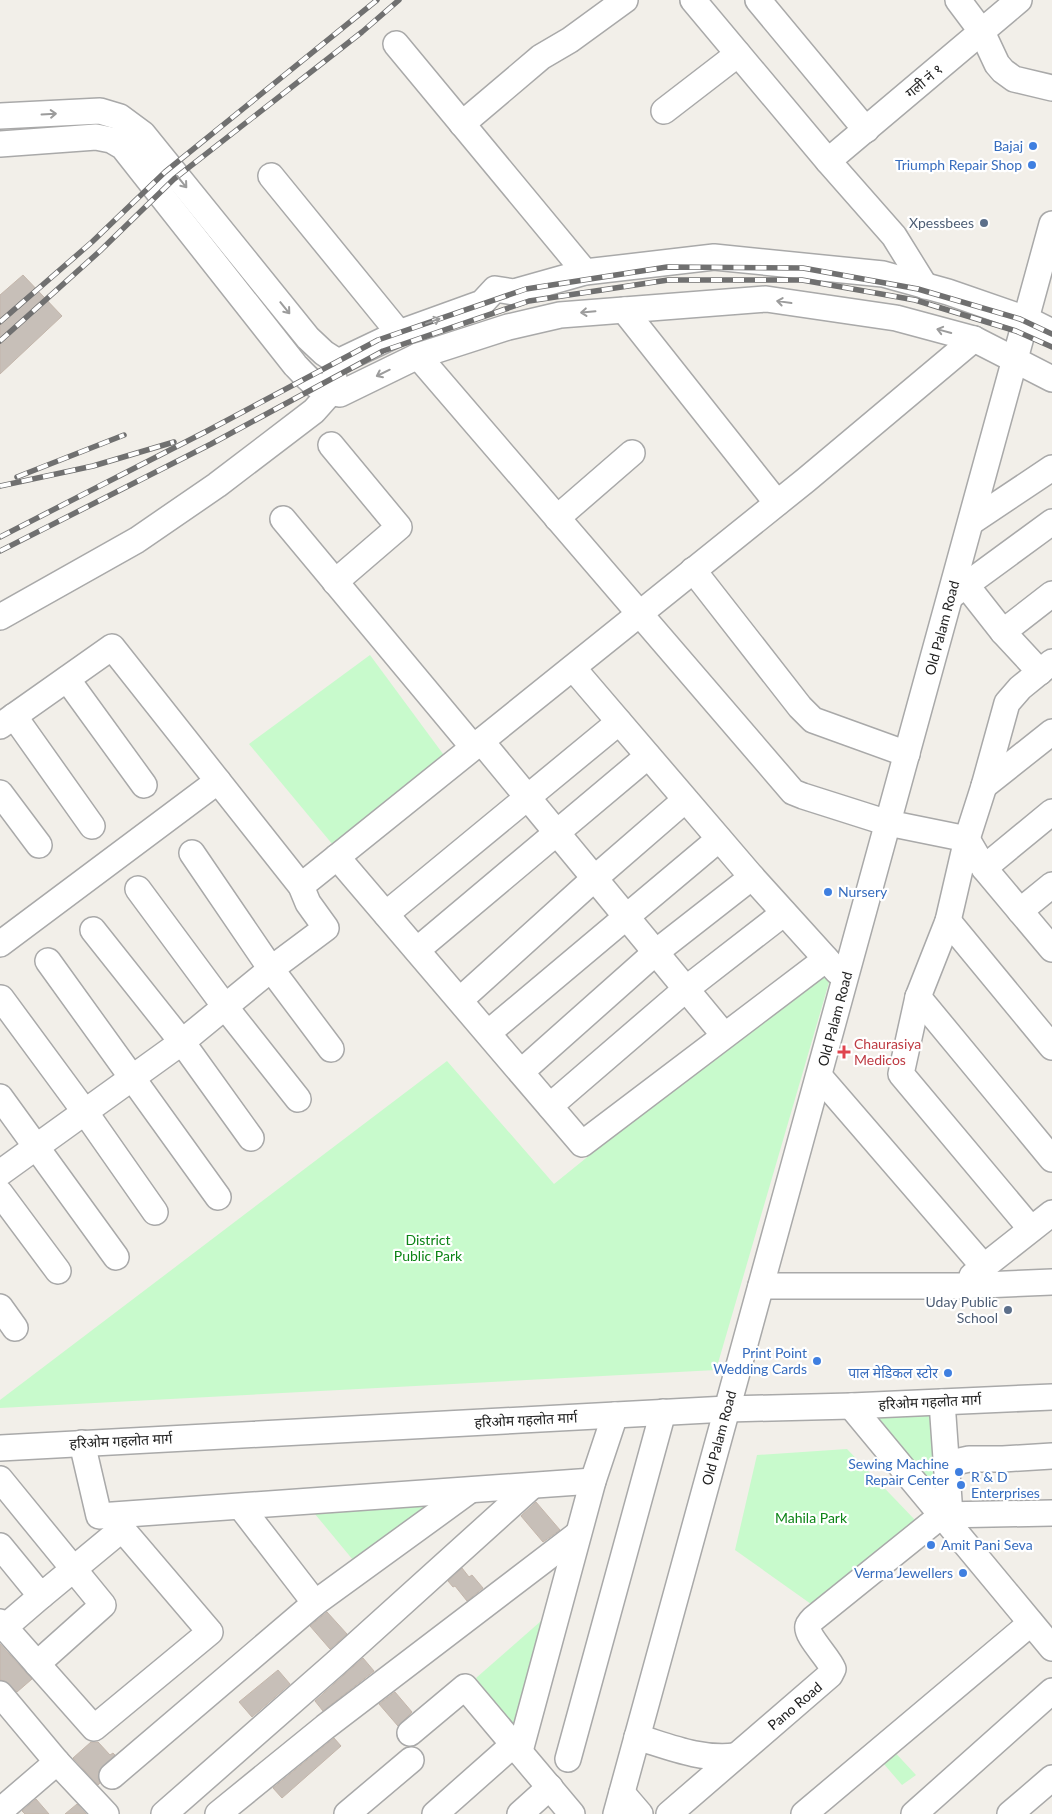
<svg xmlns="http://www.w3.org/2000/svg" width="1052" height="1814" font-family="Lato,'Noto Sans Devanagari',sans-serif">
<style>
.park{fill:#c8facc}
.building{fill:#c7bfb8;stroke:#c4b6ab}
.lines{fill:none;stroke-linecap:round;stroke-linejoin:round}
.minor-casing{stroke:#a9a9a9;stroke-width:28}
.minor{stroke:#fff;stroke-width:25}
.rail-casing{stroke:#707070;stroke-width:5.5}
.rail{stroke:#fff;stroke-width:4;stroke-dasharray:11;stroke-linecap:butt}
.oneway{stroke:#9c9c9c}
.shop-dot{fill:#3f7fe0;stroke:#fff;stroke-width:2}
.service-dot{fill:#5c6f8a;stroke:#fff;stroke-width:2}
.health-dot{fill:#e0444e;stroke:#fff;stroke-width:2}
.labels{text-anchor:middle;stroke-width:4.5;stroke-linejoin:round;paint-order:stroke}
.street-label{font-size:14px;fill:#222;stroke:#fff}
.shop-label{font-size:14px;fill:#366cbe;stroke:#fff;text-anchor:end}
.service-label{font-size:14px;fill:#4e5e75;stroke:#fff;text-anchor:end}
.health-label{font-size:14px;fill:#be3a42;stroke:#fff;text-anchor:start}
.park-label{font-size:14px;fill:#0c8416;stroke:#fff}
</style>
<rect width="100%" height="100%" fill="#f2efe9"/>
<!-- park -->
<g class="park">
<polygon points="370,655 446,758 333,845 249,744"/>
<polygon points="837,955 716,1370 0,1408 0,1400 447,1061 554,1184"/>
<polygon points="934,1410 944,1508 868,1415"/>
<polygon points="847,1449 916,1521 811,1604 735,1550 757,1455"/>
<polygon points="454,1497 358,1566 310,1508"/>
<polygon points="549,1614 518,1739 476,1678"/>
<polygon points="889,1746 916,1775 902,1785 877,1756"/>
</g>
<!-- building -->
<g class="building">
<polygon points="23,275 62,316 0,374 0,295"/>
<polygon points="536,1502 560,1530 543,1542 521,1516"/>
<polygon points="462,1568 469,1577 472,1575 483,1588 467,1601 455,1586 453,1587 448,1581"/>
<polygon points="327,1612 347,1634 330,1649 310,1626"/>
<polygon points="0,1644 32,1679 17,1692 5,1681 0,1680"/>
<polygon points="363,1658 374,1671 323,1711 315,1701"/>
<polygon points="278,1670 290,1684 252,1717 239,1702"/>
<polygon points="395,1692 412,1712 398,1726 379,1704"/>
<polygon points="334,1738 341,1746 282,1798 273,1788"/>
<polygon points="91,1742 98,1742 110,1755 113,1753 115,1755 99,1771 98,1778 100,1783 98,1785 73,1758"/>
<polygon points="36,1799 49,1814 25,1814 22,1811"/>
<polygon points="77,1804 86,1814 65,1814"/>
</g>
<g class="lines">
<!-- minor casing -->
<g class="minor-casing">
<g id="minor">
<polyline points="693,0 828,161 894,236 925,286"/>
<polyline points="758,0 866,130"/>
<polyline points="958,0 982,32 997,64 1003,71 1014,79 1052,88"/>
<polyline points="396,44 585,272"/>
<polyline points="664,111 738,54"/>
<polyline points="0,116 100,111 120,117 143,134 308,338 324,353 338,362 399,333 482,303 495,289 514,292 585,272 714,257 883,274 948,292 1026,319 1052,332"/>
<polyline points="462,124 541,57 570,40 625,0"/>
<path d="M0 144 96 137 111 140 123 147 295 365C308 379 319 392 340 394L418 356 508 327 560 315 766 299 896 318 974 339 1052 379"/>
<polyline points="828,161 1019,0"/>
<polyline points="271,176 399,333"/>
<polyline points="624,310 777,503"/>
<polyline points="418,356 793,792 803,796 888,823 967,839 984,868 1052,949"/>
<polyline points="331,445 399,527 335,582"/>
<polyline points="557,518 632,453"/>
<polyline points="283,519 473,747"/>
<polyline points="971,522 1052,468"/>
<polyline points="693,570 800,707 813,720 907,754"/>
<polyline points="966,585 1003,632 1040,672"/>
<polyline points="951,596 1052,522"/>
<polyline points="0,617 137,540 217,485 314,411 330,393 334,378"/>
<polyline points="1003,632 1052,594"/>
<polyline points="573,668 752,877 837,971"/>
<polyline points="67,679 144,785"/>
<polyline points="14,716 92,826"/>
<polyline points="0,726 112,647 301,886 308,903 326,928 271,969 182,1042 0,1173"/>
<polyline points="481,741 724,1035"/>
<polyline points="984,786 1052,732"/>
<polyline points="0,793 39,845"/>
<polyline points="192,853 271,969 331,1049"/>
<polyline points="337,857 582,1144 826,959"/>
<polyline points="984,868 1052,812"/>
<polyline points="301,886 806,480 974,339"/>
<polyline points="138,889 226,1008 298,1099"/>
<polyline points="1020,911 1052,885"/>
<polyline points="386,914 619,722"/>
<polyline points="948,921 1052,1047"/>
<polyline points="93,930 182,1042 251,1138"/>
<polyline points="0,944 218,781"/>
<polyline points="417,950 648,756"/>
<polyline points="48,961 218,1197"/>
<polyline points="918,997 1052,1159"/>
<polyline points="1,998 85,1112 155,1212"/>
<polyline points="460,1000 595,878 685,800"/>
<polyline points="488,1033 719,839"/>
<polyline points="521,1072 656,952 752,877"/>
<polyline points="819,1076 984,1267"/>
<polyline points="0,1097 116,1257"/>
<polyline points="550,1106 686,989 784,913"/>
<polyline points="0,1193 58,1271"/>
<polyline points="1031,1229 901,1074 918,997 948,921 967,839 984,786 1007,703 1020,688 1052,662"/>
<polyline points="972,1276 1052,1213"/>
<polyline points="761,1286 959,1286 1052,1282"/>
<polyline points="0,1307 15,1328"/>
<polyline points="942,1402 950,1515"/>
<polyline points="851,1406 1052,1648"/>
<polyline points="82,1443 99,1516 593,1481"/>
<polyline points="0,1448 727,1409 851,1406 1052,1397"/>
<polyline points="946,1464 969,1459 1003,1459 1052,1456"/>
<polyline points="0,1479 103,1605 37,1664"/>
<polyline points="241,1507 315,1603"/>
<polyline points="0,1546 41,1596 122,1529"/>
<polyline points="0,1622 94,1728 210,1632 111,1516"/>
<polyline points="5,1627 41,1596"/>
<polyline points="0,1694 57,1762 106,1814"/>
<polyline points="410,1733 465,1687 572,1814"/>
<path d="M637 1737C670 1747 700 1760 735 1756"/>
<polyline points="520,1751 593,1481 615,1415"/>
<polyline points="568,1759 663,1412"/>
<polyline points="112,1776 315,1603 469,1491"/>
<polyline points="622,1793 640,1814"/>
<polyline points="0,1811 57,1762"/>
<polyline points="164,1814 336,1663 532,1486"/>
<polyline points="218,1814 325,1727 578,1534"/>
<polyline points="347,1814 411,1760"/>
<polyline points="435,1814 514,1744"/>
<polyline points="520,1814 550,1787"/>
<polyline points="616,1814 1052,224"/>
<path d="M669 1814 830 1675 833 1669C829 1658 805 1635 808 1626 808 1624 811 1621 813 1619L942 1515 1052 1513"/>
<polyline points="804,1814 1031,1623"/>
<polyline points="914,1814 1052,1691"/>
<polyline points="1010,1814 1052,1778"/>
</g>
</g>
<!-- minor -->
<use href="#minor" class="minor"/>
<!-- rail casing -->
<g class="rail-casing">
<g id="rail">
<polyline points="0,322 92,242 165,172 377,0"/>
<polyline points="0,341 100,251 174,179 362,32 399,0"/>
<polyline points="17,477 124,435"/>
<polyline points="0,486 93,466 174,442"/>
<polyline points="0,537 207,431 378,340 526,289 667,267 803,268 918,289 1020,319 1052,334"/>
<polyline points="0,551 211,444 383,351 529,301 668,280 802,280 915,300 1016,331 1052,347"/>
</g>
</g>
<!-- rail -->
<use href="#rail" class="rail"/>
</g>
<!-- one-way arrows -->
<defs><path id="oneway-shaft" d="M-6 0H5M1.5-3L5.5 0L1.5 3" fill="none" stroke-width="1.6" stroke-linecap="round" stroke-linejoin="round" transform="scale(1.25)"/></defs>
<g class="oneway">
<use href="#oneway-shaft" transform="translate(49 114) rotate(-3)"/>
<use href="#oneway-shaft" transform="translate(182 182) rotate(51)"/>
<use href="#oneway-shaft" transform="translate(784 302) rotate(-172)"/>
<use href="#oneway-shaft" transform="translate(285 308) rotate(51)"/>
<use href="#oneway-shaft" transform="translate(588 312) rotate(175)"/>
<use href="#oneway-shaft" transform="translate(433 321) rotate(-20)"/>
<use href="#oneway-shaft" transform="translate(944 331) rotate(-165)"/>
<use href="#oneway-shaft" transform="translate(383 373) rotate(154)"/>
</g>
<!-- markers -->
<g class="shop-dot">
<circle cx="1033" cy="146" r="5"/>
<circle cx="1032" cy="165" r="5"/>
<circle cx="828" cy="892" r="5"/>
<circle cx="817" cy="1361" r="5"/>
<circle cx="948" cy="1373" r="5"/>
<circle cx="959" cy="1472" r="5"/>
<circle cx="961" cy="1485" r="5"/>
<circle cx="931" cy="1545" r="5"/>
<circle cx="963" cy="1573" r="5"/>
</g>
<g class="service-dot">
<circle cx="984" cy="223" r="5"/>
<circle cx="1008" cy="1310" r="5"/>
</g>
<path class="health-dot" d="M841.5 1044.5h5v5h5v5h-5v5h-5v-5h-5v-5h5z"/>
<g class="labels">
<!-- street labels -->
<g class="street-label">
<text transform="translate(924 81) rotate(-40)" y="5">गली नं १</text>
<text transform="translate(942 628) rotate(-75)" y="5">Old Palam Road</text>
<text transform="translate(835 1019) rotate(-75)" y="5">Old Palam Road</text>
<text transform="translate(930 1402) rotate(-3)" y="5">हरिओम गहलोत मार्ग</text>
<text transform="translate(526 1420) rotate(-3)" y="5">हरिओम गहलोत मार्ग</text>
<text transform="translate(719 1438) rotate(-75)" y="5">Old Palam Road</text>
<text transform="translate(121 1441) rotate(-3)" y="5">हरिओम गहलोत मार्ग</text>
<text transform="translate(795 1706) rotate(-40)" y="5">Pano Road</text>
</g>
<!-- shop labels -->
<g class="shop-label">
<text x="1023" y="151">Bajaj</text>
<text x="1022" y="170">Triumph Repair Shop</text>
<text x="838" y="897" text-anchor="start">Nursery</text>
<text x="807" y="1358">Print Point<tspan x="807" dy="16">Wedding Cards</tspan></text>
<text x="938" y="1378">पाल मेडिकल स्टोर</text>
<text x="949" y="1469">Sewing Machine<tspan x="949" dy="16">Repair Center</tspan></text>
<text x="971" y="1482" text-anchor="start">R &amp; D<tspan x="971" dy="16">Enterprises</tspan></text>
<text x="941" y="1550" text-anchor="start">Amit Pani Seva</text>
<text x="953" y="1578">Verma Jewellers</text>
</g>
<!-- service labels -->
<g class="service-label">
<text x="974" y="228">Xpessbees</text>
<text x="998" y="1307">Uday Public<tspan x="998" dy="16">School</tspan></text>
</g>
<!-- health labels -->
<g class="health-label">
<text x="854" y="1049">Chaurasiya<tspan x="854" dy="16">Medicos</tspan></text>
</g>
<!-- park labels -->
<g class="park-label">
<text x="428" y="1245">District<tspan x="428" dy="16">Public Park</tspan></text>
<text x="811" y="1523">Mahila Park</text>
</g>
</g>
</svg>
